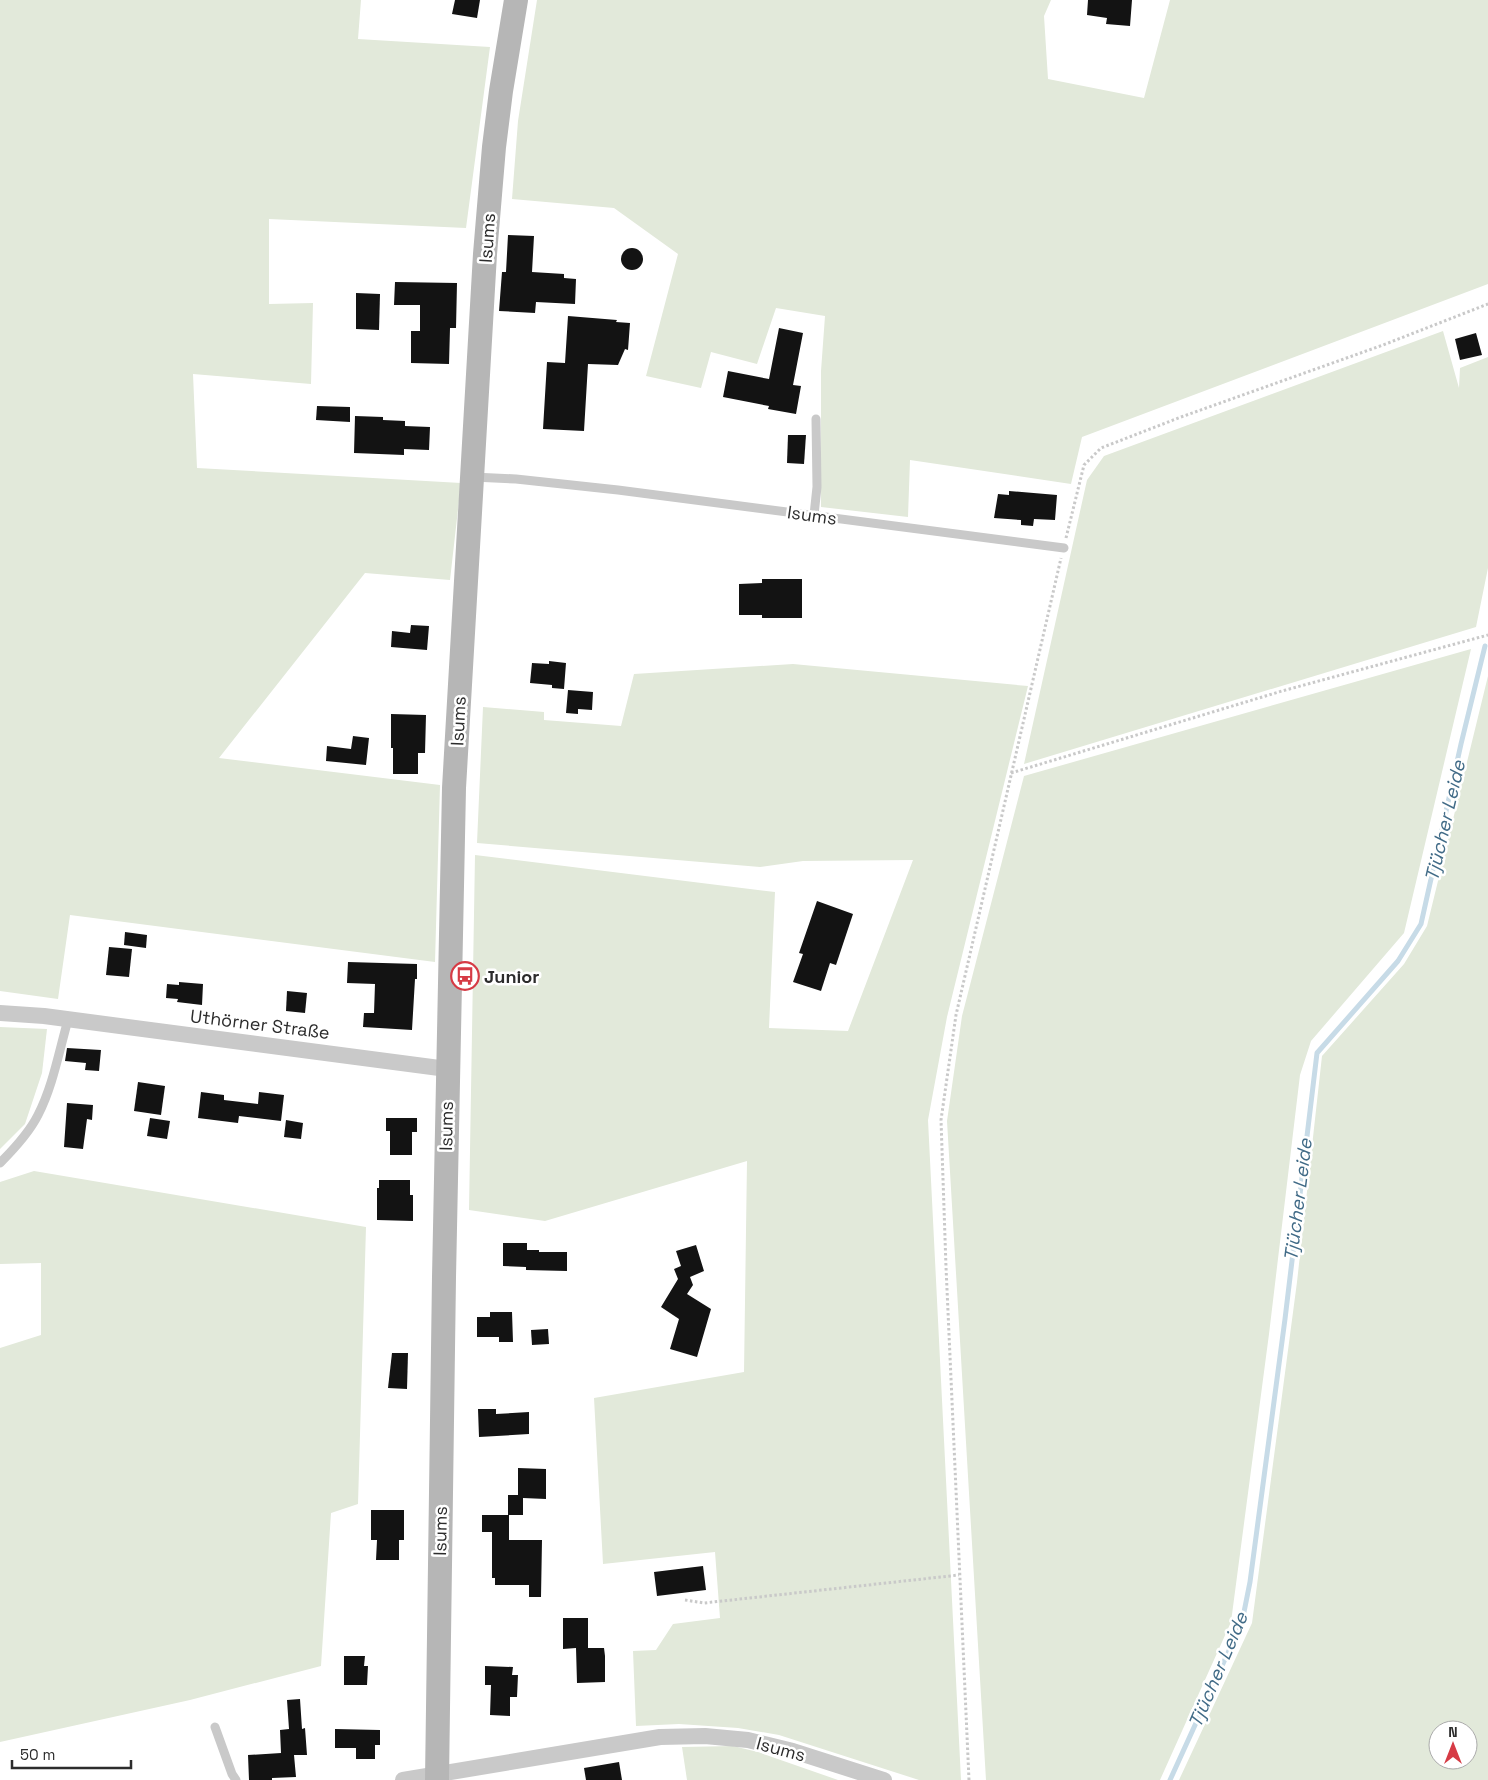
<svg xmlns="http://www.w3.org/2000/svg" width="1488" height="1780" viewBox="0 0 1488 1780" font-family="'Space Grotesk',sans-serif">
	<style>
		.green { fill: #e2e9da; fill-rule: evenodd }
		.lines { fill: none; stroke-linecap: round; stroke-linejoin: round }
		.stream { stroke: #c7dbe7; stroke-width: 5 }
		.building { fill: #131313 }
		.path { stroke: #c9c9c9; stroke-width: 3; stroke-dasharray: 2.5 2.5; stroke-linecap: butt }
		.service { stroke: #c9c9c9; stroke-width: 9 }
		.minor { stroke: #c9c9c9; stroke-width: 16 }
		.secondary { stroke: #b6b6b6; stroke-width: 24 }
		.labels { text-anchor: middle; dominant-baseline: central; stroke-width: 5; stroke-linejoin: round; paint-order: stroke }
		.street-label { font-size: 18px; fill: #2c2c2c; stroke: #fff }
		.poi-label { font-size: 18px; font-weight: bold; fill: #2c2c2c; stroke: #fff; text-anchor: start }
		.water-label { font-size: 19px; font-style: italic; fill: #416b87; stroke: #fff }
	</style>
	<rect width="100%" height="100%" fill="#fff"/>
	<!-- green -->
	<g class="green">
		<path d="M0 0H361L358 39 490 47 466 228 269 219V304L313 303 311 384 193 374 197 468 461 483 450 580 365 573 219 758 440 785 435 962 70 915 58 999 0 991Z"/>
		<path d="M537 0H1051L1044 16 1048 79 1144 98 1170 0H1488V284L1082 437 1071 484 910 460 908 517 821 507V371L825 316 776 308 757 364 711 352 701 388 646 376 678 254 614 208 512 199 518 121Z"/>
		<path d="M1443 331 1459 388 1460 368 1488 357V568L1476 627 1024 764 1087 480 1104 456Z"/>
		<path d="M1471 649 1404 933 1311 1041 1300 1075 1269 1334 1231 1622 1160 1780H986L947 1121 962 1016 1024 776Z"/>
		<path d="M793 664 1028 686 947 1017 928 1120 961 1780H919L779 1735 738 1728 679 1724 636 1726 633 1651 656 1650 673 1624 720 1618 715 1552 603 1564 594 1398 744 1372 747 1161 545 1221 469 1210 475 855 775 892 769 1028 848 1031 913 860 803 861 760 867 477 843 483 707 544 712V720L621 726 634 674Z"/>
		<path d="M1488 676V1780H1179L1252 1623 1297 1282 1322 1056 1404 964 1427 926ZM1438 1730H1468V1760H1438Z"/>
		<path d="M0 1027 47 1029 42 1073 25 1124 0 1149Z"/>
		<path d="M34 1171 366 1227 358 1504 331 1513 321 1666 190 1700 0 1742V1348L41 1335V1263L0 1264V1182Z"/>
		<path d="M733 1746 758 1752 838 1780H687L682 1747Z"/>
	</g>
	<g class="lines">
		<!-- stream -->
		<path class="stream" d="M1170 1780 1242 1622 1250 1582 1285 1319 1317 1053 1398 961 1421 924 1461 744 1485 646"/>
	</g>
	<!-- building -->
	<g class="building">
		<path d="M455 0H480L477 18 452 14Z"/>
		<path d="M1088 0H1132L1130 26 1106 24 1107 18 1087 15Z"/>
		<path d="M508 235 534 236 532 272 564 274V278L576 279 575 304 536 302 535 313 499 311 502 272H506Z"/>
		<circle cx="632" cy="259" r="11"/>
		<path d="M395 282 457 283 456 328H450L449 364 411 363V331H420V305H394Z"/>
		<path d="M356 293 380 294 379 330 356 329Z"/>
		<path d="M568 316 617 320 616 322 630 323 628 350 625 349 618 365 588 364 584 431 543 429 547 362 565 363Z"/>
		<path d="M779 328 803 333 793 385 801 386 796 414 768 409 769 406 723 397 728 371 769 379Z"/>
		<path d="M1476 333 1482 355 1460 360 1455 339Z"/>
		<path d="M317 406 350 407V422L316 420Z"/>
		<path d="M355 416 383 417V420L405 421V426L430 427 429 450 404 449V455L354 453Z"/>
		<path d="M788 435H806L804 464 787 463Z"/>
		<path d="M1009 491 1057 495 1055 520 1034 519 1033 526 1021 525V520L994 518 998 494 1009 495Z"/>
		<path d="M762 579H802V618H762V615H739V584L762 583Z"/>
		<path d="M411 625 429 626 427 650 391 647 392 631 410 633Z"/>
		<path d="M549 661 566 663 564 689 552 688V685L530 683 532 663 549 664Z"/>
		<path d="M568 690 593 692 592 710 578 709V714L566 713Z"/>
		<path d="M391 714 426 715 425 753H418V774H393V748H391Z"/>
		<path d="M353 736 369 738 366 765 326 761 327 746 351 749Z"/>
		<path d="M817 901 853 914 836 965 830 963 821 991 793 982 803 954 799 953Z"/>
		<path d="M125 932 147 935 146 948 124 945Z"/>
		<path d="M109 947 132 949 129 977 106 975Z"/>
		<path d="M348 962 417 964V979H415L412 1030 363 1027 364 1013H374L375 984 347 983Z"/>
		<path d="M179 982 203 984 202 1005 177 1002 178 999 166 998 167 984 179 985Z"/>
		<path d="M287 991 307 993 305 1013 286 1011Z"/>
		<path d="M67 1048 101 1050 99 1071 85 1070 86 1063 65 1061Z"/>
		<path d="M138 1082 165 1086 161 1115 134 1111Z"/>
		<path d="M201 1092 224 1095V1100L258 1104 259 1092 284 1095 281 1121 239 1116 238 1123 198 1118Z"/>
		<path d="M67 1103 93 1105 92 1120 87 1119 83 1149 64 1147Z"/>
		<path d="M150 1118 170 1121 167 1139 147 1136Z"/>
		<path d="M386 1118H417V1132H412V1155H390V1131H386Z"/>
		<path d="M286 1120 303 1123 301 1139 284 1137Z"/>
		<path d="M379 1180H410V1195H413V1221L377 1220V1188H379Z"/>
		<path d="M503 1243H527V1250H539V1252H567V1271L526 1270V1267L503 1266Z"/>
		<path d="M696 1245 704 1271 690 1277 693 1285 687 1294 711 1309 697 1357 670 1349 679 1319 661 1307 678 1279 674 1269 681 1266 676 1251Z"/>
		<path d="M490 1312H512L513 1342H499V1337H477V1317H490Z"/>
		<path d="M548 1329 549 1344 532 1345 531 1330Z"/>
		<path d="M392 1353H408L407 1389 388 1388Z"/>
		<path d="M478 1409H496V1414L529 1412V1434L479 1437Z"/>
		<path d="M518 1468 546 1469V1499L523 1498V1515H508V1495H518Z"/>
		<path d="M371 1510H404V1540H399V1560H376L377 1540H371Z"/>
		<path d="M482 1515H509V1540H542L541 1597H529V1585H495V1578H492V1532H482Z"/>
		<path d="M703 1566 706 1590 657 1596 654 1572Z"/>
		<path d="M563 1618H588V1648H604L605 1656V1682L577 1683 576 1648 563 1649Z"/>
		<path d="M344 1656H365L364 1666H368L367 1685H344Z"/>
		<path d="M485 1666 513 1667 512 1675H518L517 1697H510V1716L490 1715 491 1685H485Z"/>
		<path d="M300 1699 302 1729 305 1728 307 1755H294L296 1777 272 1778V1780H249L248 1755 281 1753 280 1730 289 1729 287 1700Z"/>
		<path d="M335 1729 380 1730V1745H375V1759H356V1748H335Z"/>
		<path d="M619 1762 622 1780H586L584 1768Z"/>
	</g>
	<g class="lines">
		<!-- path -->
		<g class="path">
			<path d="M1066 538 1084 465 1101 448 1181 417 1383 345 1488 304"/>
			<path d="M1011 773 1282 691 1488 635"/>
			<path d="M685 1600 704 1603 959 1575"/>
			<path d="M969 1780 946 1267 941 1120 956 1015 1061 558"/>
		</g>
		<!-- service -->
		<g class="service">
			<path d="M473 477 516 479 618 490 1064 548"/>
			<path d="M814 515 817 487 816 419"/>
			<path d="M0 1163C14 1149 29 1133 38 1115 53 1086 59 1051 68 1020"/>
			<path d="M215 1727 232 1774 236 1780"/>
		</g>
		<!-- minor -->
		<g class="minor">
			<path d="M0 1013 44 1016 447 1069"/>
			<path d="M403 1780 660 1737 705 1736 748 1740 793 1751 884 1780"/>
		</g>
		<!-- secondary -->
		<path class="secondary" d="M437 1780 444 1277 454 788 485 254 494 147 501 91 516 0"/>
	</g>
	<!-- icons -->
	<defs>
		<symbol id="bus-ring" viewBox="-11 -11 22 22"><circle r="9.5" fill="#fff" stroke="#d63b45" stroke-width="1.5"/><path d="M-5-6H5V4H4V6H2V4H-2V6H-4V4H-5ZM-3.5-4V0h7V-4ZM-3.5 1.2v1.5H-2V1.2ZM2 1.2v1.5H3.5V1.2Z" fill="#d63b45"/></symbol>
	</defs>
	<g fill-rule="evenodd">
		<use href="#bus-ring" x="449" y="960" width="32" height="32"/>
	</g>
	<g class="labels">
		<!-- street labels -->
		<g class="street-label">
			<text transform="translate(487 238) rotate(-86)">Isums</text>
			<text transform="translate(812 515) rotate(8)">Isums</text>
			<text transform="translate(458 721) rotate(-87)">Isums</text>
			<text transform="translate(260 1024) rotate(7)">Uthörner Straße</text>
			<text transform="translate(446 1126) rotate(-89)">Isums</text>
			<text transform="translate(440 1531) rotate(-89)">Isums</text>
			<text transform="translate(781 1749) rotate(15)">Isums</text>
		</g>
		<!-- poi labels -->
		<g class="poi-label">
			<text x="484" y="976">Junior</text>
		</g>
		<!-- water labels -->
		<g class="water-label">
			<text transform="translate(1445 821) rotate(-77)">Tjücher Leide</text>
			<text transform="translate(1298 1200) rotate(-83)">Tjücher Leide</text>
			<text transform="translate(1218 1670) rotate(-67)">Tjücher Leide</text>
		</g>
	</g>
	<!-- north arrow -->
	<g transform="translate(1453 1745)"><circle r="24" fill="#ffffff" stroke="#ababab"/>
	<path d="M0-4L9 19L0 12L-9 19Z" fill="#d63b45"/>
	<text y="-8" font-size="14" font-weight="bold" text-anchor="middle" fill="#2c2c2c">N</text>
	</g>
	<!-- scale -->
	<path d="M12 1760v8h119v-8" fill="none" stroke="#2c2c2c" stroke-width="2.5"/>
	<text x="20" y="1760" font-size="15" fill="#2c2c2c" stroke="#ffffff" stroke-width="4" paint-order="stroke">50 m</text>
</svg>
